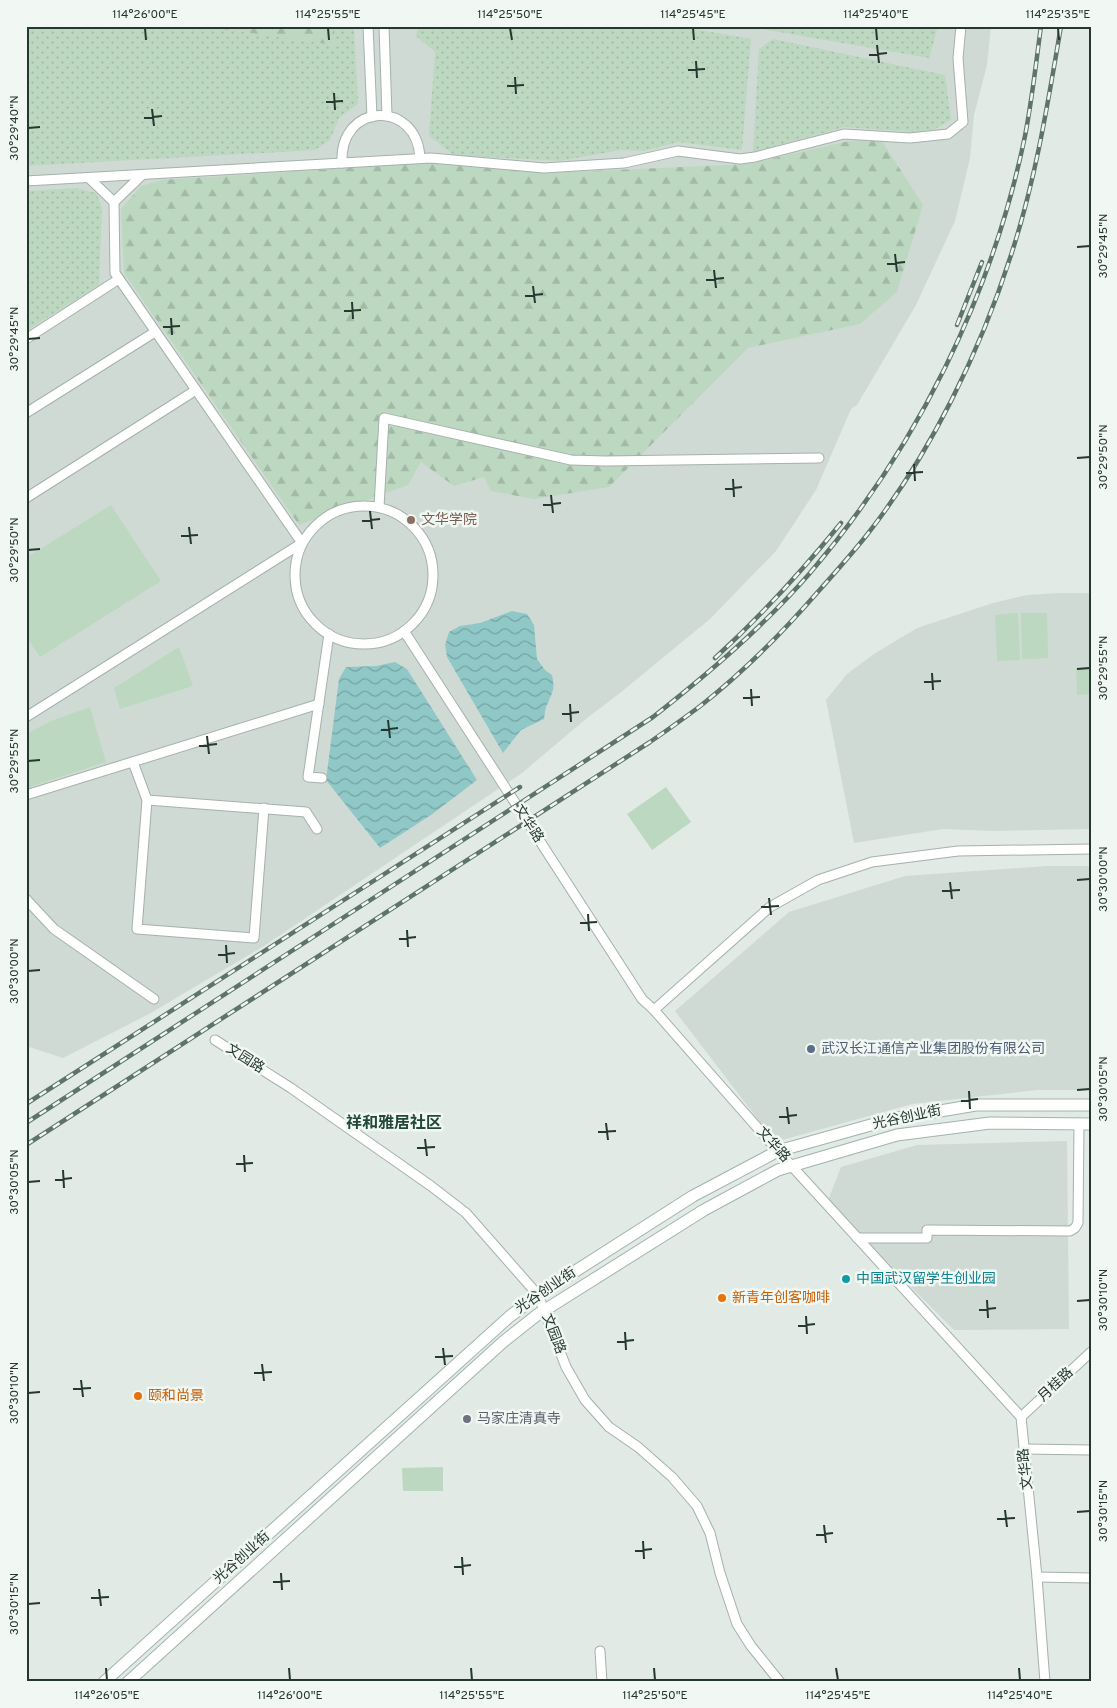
<svg xmlns="http://www.w3.org/2000/svg" width="1117" height="1708" viewBox="0 0 1117 1708" font-family="Overpass,'Noto Sans SC',sans-serif">
	<style>
		.built { fill: #d0dad4 }
		.grass { fill: url(#grass-dots) }
		.forest { fill: url(#forest-firs) }
		.garden { fill: #bdd8c0 }
		.water { fill: url(#water-waves) }
		.lines { fill: none; stroke-linecap: round; stroke-linejoin: round }
		.street-casing { stroke: #a5b1ab; stroke-width: 11 }
		.secondary-casing { stroke: #a2b4ab; stroke-width: 13 }
		.street { stroke: #fff; stroke-width: 9 }
		.secondary { stroke: #fff; stroke-width: 11 }
		.rail-casing { stroke: #5e746b; stroke-width: 4.5 }
		.rail { stroke: #f1f7f3; stroke-width: 2.5; stroke-dasharray: 8; stroke-linecap: butt }
		.ticks { fill: none; stroke: #243830; stroke-width: 2 }
		.education-dot { fill: #8d6e63; stroke: #f1f7f3; stroke-width: 2 }
		.service-dot { fill: #5c6f8a; stroke: #f1f7f3; stroke-width: 2 }
		.culture-dot { fill: #0f9aa8; stroke: #f1f7f3; stroke-width: 2 }
		.food-dot { fill: #e8710a; stroke: #f1f7f3; stroke-width: 2 }
		.worship-dot { fill: #6b7280; stroke: #f1f7f3; stroke-width: 2 }
		.labels { text-anchor: middle; dominant-baseline: central; stroke-width: 5; stroke-linejoin: round; paint-order: stroke }
		.education-label { font-size: 14px; fill: #785e54; stroke: #f1f7f3; text-anchor: start }
		.street-label { font-size: 14px; fill: #243830; stroke: #f1f7f3 }
		.service-label { font-size: 14px; fill: #4e5e75; stroke: #f1f7f3; text-anchor: start }
		.culture-label { font-size: 14px; fill: #0d838f; stroke: #f1f7f3; text-anchor: start }
		.food-label { font-size: 14px; fill: #c56008; stroke: #f1f7f3; text-anchor: start }
		.worship-label { font-size: 14px; fill: #5b616d; stroke: #f1f7f3; text-anchor: start }
		.quarter-label { font-size: 16px; font-weight: bold; fill: #224839; stroke: #f1f7f3 }
		.neatline { fill: none; stroke: #243830; stroke-width: 2 }
		.ticks-label { font-size: 12px; text-anchor: middle; fill: #243830 }
	</style>
	<defs>
		<pattern id="grass-dots" width="8" height="8" patternUnits="userSpaceOnUse" patternTransform="scale(1.25)"><rect width="8" height="8" fill="#bdd8c0"/><path d="M2 2h.1M6 6h.1" fill="none" stroke="#a2baa5" stroke-width="1.8" stroke-linecap="round"/></pattern>
		<pattern id="forest-firs" width="22" height="20" patternUnits="userSpaceOnUse" patternTransform="scale(1.25)"><rect width="22" height="20" fill="#bdd8c0"/><path d="M5 1l3.5 6h-7zM16 11l3.5 6h-7z" fill="#a2baa5"/></pattern>
		<pattern id="water-waves" width="16" height="10" patternUnits="userSpaceOnUse" patternTransform="scale(1.25)"><rect width="16" height="10" fill="#90c8c8"/><path d="M0 5q4-4 8 0t8 0" fill="none" stroke="#75a3a3"/></pattern>
	</defs>
	<rect width="100%" height="100%" fill="#e1eae5"/>
	<!-- built -->
	<g class="built">
		<path d="M26 26H991L987 65 974 115 970 158 955 221 916 305 857 405 851 409 816 490 776 551 710 619 620 693 587 718 522 773 264 946 149 1014 63 1058 26 1046Z"/>
		<path d="M1058 593H1091V829L993 831 943 829 854 843 826 700 847 674 874 654 917 628 993 603 1027 595Z"/>
		<path d="M1047 866H1091V1090H1037L912 1104 775 1142 675 1011 789 912 905 876Z"/>
		<path d="M1067 1141 1069 1329 954 1330 827 1203 841 1167 917 1145Z"/>
	</g>
	<!-- grass -->
	<g class="grass">
		<path d="M26 26H201L335 45 334 26H354L358 104 339 118 330 140 315 150 26 166Z"/>
		<path d="M418 26H677L751 39 742 150 678 142 644 151 620 150 560 161 454 155 429 136 435 52 416 36Z"/>
		<path d="M745 26H938L929 58Z"/>
		<path d="M773 39 945 75 951 120 933 130 913 132 845 127 753 152 759 49Z"/>
		<path d="M76 188 96 193 102 207 99 285 26 331V191Z"/>
	</g>
	<!-- forest -->
	<g class="forest">
		<path d="M201 26H334L335 45Z"/>
		<path d="M849 141H882L923 205 897 292 860 324 748 348 609 487 534 499 491 491 484 477 454 486 421 462 408 485 299 525 124 273 121 209 141 186 161 180 427 163 547 173 748 164Z"/>
	</g>
	<!-- garden -->
	<g class="garden">
		<path d="M111 505 161 581 40 657 26 636V558Z"/>
		<path d="M1018 613 1020 660 997 661 995 615Z"/>
		<path d="M1021 613H1047L1048 658 1022 659Z"/>
		<path d="M179 647 193 686 120 709 114 688Z"/>
		<path d="M1091 667V694L1077 695 1076 668Z"/>
		<path d="M90 707 106 762 26 788V734L51 721Z"/>
		<path d="M666 787 691 822 652 850 627 814Z"/>
		<path d="M443 1467V1491H403L402 1468Z"/>
	</g>
	<!-- water -->
	<g class="water">
		<path d="M512 611 527 614 534 625 537 659 545 670 552 675C555 689 553 690 548 703 545 707 545 714 544 719L521 730 503 753 447 657 445 645 449 632 460 626 480 623Z"/>
		<path d="M395 662 407 669 477 780 431 815 380 848 326 780 339 679 346 667 376 666Z"/>
	</g>
	<g class="lines">
		<defs>
			<g id="street">
				<path d="M368 26 372 117"/>
				<path d="M384 26 387 116"/>
				<path d="M342 163C339 102 417 99 420 158"/>
				<path d="M26 181 431 158 544 168 624 163 678 151 740 159 755 157 844 134 910 138 948 134 963 122 958 58 961 26"/>
				<path d="M114 202 142 175"/>
				<path d="M26 339 119 279"/>
				<path d="M26 413 155 332"/>
				<path d="M26 498 196 390"/>
				<circle cx="364" cy="575" r="69"/>
				<path d="M379 507 384 418 571 460 605 461 819 458"/>
				<path d="M404 631 642 999 654 1010 778 1151 1021 1417 1037 1577 1045 1682"/>
				<path d="M26 717 302 543 115 273 114 202 89 178"/>
				<path d="M133 762 147 800 306 812 317 829"/>
				<path d="M322 778 308 777 329 634"/>
				<path d="M26 795 319 704"/>
				<path d="M147 800 137 929 254 938 264 808"/>
				<path d="M26 899 54 929 154 999"/>
				<path d="M654 1010 770 907 818 880 872 862 958 851 1091 849"/>
				<path d="M215 1040 291 1088 431 1186 466 1213 538 1295 566 1367 585 1400 609 1427 638 1447 672 1477 697 1506 710 1533 720 1573 737 1624 751 1646 780 1682"/>
				<path d="M857 1238H927V1230L1070 1231 1075 1228 1078 1223 1079 1123"/>
				<path d="M1021 1417 1091 1352"/>
				<path d="M1024 1449 1091 1450"/>
				<path d="M1037 1577 1091 1578"/>
				<path d="M600 1651 602 1682"/>
			</g>
			<g id="secondary">
				<path d="M104 1682 509 1317 538 1295 693 1196 778 1151 892 1119 976 1105H1091"/>
				<path d="M128 1682 503 1342 537 1315 704 1210 778 1170 897 1135 990 1123 1091 1124"/>
			</g>
		</defs>
		<!-- street casing -->
		<use href="#street" class="street-casing"/>
		<!-- secondary casing -->
		<use href="#secondary" class="secondary-casing"/>
		<!-- street -->
		<use href="#street" class="street"/>
		<!-- secondary -->
		<use href="#secondary" class="secondary"/>
		<defs>
			<g id="rail">
				<path d="M957 325 982 262"/>
				<path d="M715 658C761 616 802 571 841 523"/>
				<path d="M26 1104 520 787"/>
				<path d="M26 1123 653 717C709 673 763 627 810 573 916 449 992 296 1025 136 1032 100 1036 63 1041 26"/>
				<path d="M26 1145 650 742C666 731 683 719 699 707 740 675 782 633 816 594 833 575 850 556 866 536 930 455 981 350 1012 252 1036 178 1048 102 1061 26"/>
			</g>
		</defs>
		<!-- rail casing -->
		<use href="#rail" class="rail-casing"/>
		<!-- rail -->
		<use href="#rail" class="rail"/>
	</g>
	<!-- ticks -->
	<path class="ticks" d="M145 28 146 40M328 28 329 40M510 28 512 40M693 28 694 40M876 28 877 40M1058 28 1059 40M877 45 879 63M869 55 887 53M696 61 697 78M688 70 705 69M515 77 516 94M507 86 524 85M334 93 335 110M326 102 343 101M152 109 154 126M144 118 162 116M28 128 40 127M1077 247 1090 246M895 254 897 272M887 264 905 262M714 270 716 288M706 280 724 278M533 286 535 303M525 296 543 294M352 302 353 319M344 311 361 310M171 318 172 335M163 327 180 326M28 339 40 338M1077 458 1090 457M914 464 915 481M906 473 923 472M733 479 734 497M725 489 742 487M551 495 553 513M543 505 561 503M370 511 372 529M362 521 380 519M189 527 191 544M181 536 198 535M28 550 40 549M1077 669 1090 668M932 673 933 690M924 682 941 681M751 689 752 706M743 698 760 697M570 704 571 722M562 714 579 712M388 720 390 738M381 730 398 728M207 736 209 754M199 746 217 744M28 761 40 760M1077 880 1090 879M950 882 952 899M942 891 960 890M769 898 771 915M761 907 779 906M588 914 589 931M580 923 597 922M407 930 408 947M399 939 416 937M226 945 227 963M218 955 235 953M28 971 40 970M1077 1090 1090 1089M969 1091 970 1109M961 1101 978 1099M787 1107 789 1124M779 1117 797 1115M606 1123 608 1140M598 1132 616 1131M425 1139 427 1156M417 1148 435 1147M244 1155 245 1172M236 1164 253 1163M63 1170 64 1188M55 1180 72 1178M28 1182 40 1181M987 1300 988 1318M1077 1301 1090 1300M979 1310 996 1308M806 1316 807 1334M798 1326 815 1324M625 1332 626 1350M617 1342 634 1340M443 1348 445 1365M435 1357 453 1356M262 1364 264 1381M254 1373 272 1372M81 1380 83 1397M73 1389 91 1388M28 1393 40 1392M1005 1510 1007 1527M1077 1512 1090 1511M997 1519 1015 1518M824 1525 826 1543M816 1535 833 1533M643 1541 644 1559M635 1551 652 1549M462 1557 463 1575M454 1567 471 1565M281 1573 282 1590M273 1582 290 1581M99 1589 101 1606M91 1598 109 1597M28 1604 40 1603M106 1668 107 1680M289 1668 290 1680M471 1668 472 1680M654 1668 655 1680M836 1668 838 1680M1019 1668 1020 1680"/>
	<!-- markers -->
	<circle class="education-dot" cx="411" cy="520" r="5"/>
	<circle class="service-dot" cx="811" cy="1049" r="5"/>
	<circle class="culture-dot" cx="846" cy="1279" r="5"/>
	<g class="food-dot">
		<circle cx="722" cy="1298" r="5"/>
		<circle cx="138" cy="1396" r="5"/>
	</g>
	<circle class="worship-dot" cx="467" cy="1419" r="5"/>
	<g class="labels">
		<!-- education labels -->
		<g class="education-label">
			<text x="421" y="520">文华学院</text>
		</g>
		<!-- street labels -->
		<g class="street-label">
			<text transform="translate(528 824) rotate(57)">文华路</text>
			<text transform="translate(245 1059) rotate(32)">文园路</text>
			<text transform="translate(907 1118) rotate(-12)">光谷创业街</text>
			<text transform="translate(773 1145) rotate(48)">文华路</text>
			<text transform="translate(546 1291) rotate(-34)">光谷创业街</text>
			<text transform="translate(553 1334) rotate(69)">文园路</text>
			<text transform="translate(1056 1385) rotate(-43)">月桂路</text>
			<text transform="translate(1026 1469) rotate(-96)">文华路</text>
			<text transform="translate(242 1558) rotate(-42)">光谷创业街</text>
		</g>
		<!-- service labels -->
		<g class="service-label">
			<text x="821" y="1049">武汉长江通信产业集团股份有限公司</text>
		</g>
		<!-- culture labels -->
		<g class="culture-label">
			<text x="856" y="1279">中国武汉留学生创业园</text>
		</g>
		<!-- food labels -->
		<g class="food-label">
			<text x="732" y="1298">新青年创客咖啡</text>
			<text x="148" y="1396">颐和尚景</text>
		</g>
		<!-- worship labels -->
		<g class="worship-label">
			<text x="477" y="1419">马家庄清真寺</text>
		</g>
		<!-- quarter labels -->
		<g class="quarter-label">
			<text x="394" y="1124">祥和雅居社区</text>
		</g>
	</g>
	<!-- border -->
	<rect width="1117" height="1708" fill="none" stroke="#f1f7f3" stroke-width="55"/>
	<rect x="28" y="28" width="1062" height="1652" class="neatline"/>
	<g class="ticks-label">
		<text x="145" y="18">114°26'00"E</text>
		<text x="328" y="18">114°25'55"E</text>
		<text x="510" y="18">114°25'50"E</text>
		<text x="693" y="18">114°25'45"E</text>
		<text x="876" y="18">114°25'40"E</text>
		<text x="1058" y="18">114°25'35"E</text>
		<text transform="translate(14 128) rotate(-90)" y="4">30°29'40"N</text>
		<text transform="translate(1103 246) rotate(-90)" y="4">30°29'45"N</text>
		<text transform="translate(14 339) rotate(-90)" y="4">30°29'45"N</text>
		<text transform="translate(1103 457) rotate(-90)" y="4">30°29'50"N</text>
		<text transform="translate(14 550) rotate(-90)" y="4">30°29'50"N</text>
		<text transform="translate(1103 668) rotate(-90)" y="4">30°29'55"N</text>
		<text transform="translate(14 761) rotate(-90)" y="4">30°29'55"N</text>
		<text transform="translate(1103 879) rotate(-90)" y="4">30°30'00"N</text>
		<text transform="translate(14 971) rotate(-90)" y="4">30°30'00"N</text>
		<text transform="translate(1103 1089) rotate(-90)" y="4">30°30'05"N</text>
		<text transform="translate(14 1182) rotate(-90)" y="4">30°30'05"N</text>
		<text transform="translate(1103 1300) rotate(-90)" y="4">30°30'10"N</text>
		<text transform="translate(14 1393) rotate(-90)" y="4">30°30'10"N</text>
		<text transform="translate(1103 1511) rotate(-90)" y="4">30°30'15"N</text>
		<text transform="translate(14 1604) rotate(-90)" y="4">30°30'15"N</text>
		<text x="107" y="1699">114°26'05"E</text>
		<text x="290" y="1699">114°26'00"E</text>
		<text x="472" y="1699">114°25'55"E</text>
		<text x="655" y="1699">114°25'50"E</text>
		<text x="838" y="1699">114°25'45"E</text>
		<text x="1020" y="1699">114°25'40"E</text>
	</g>
</svg>
